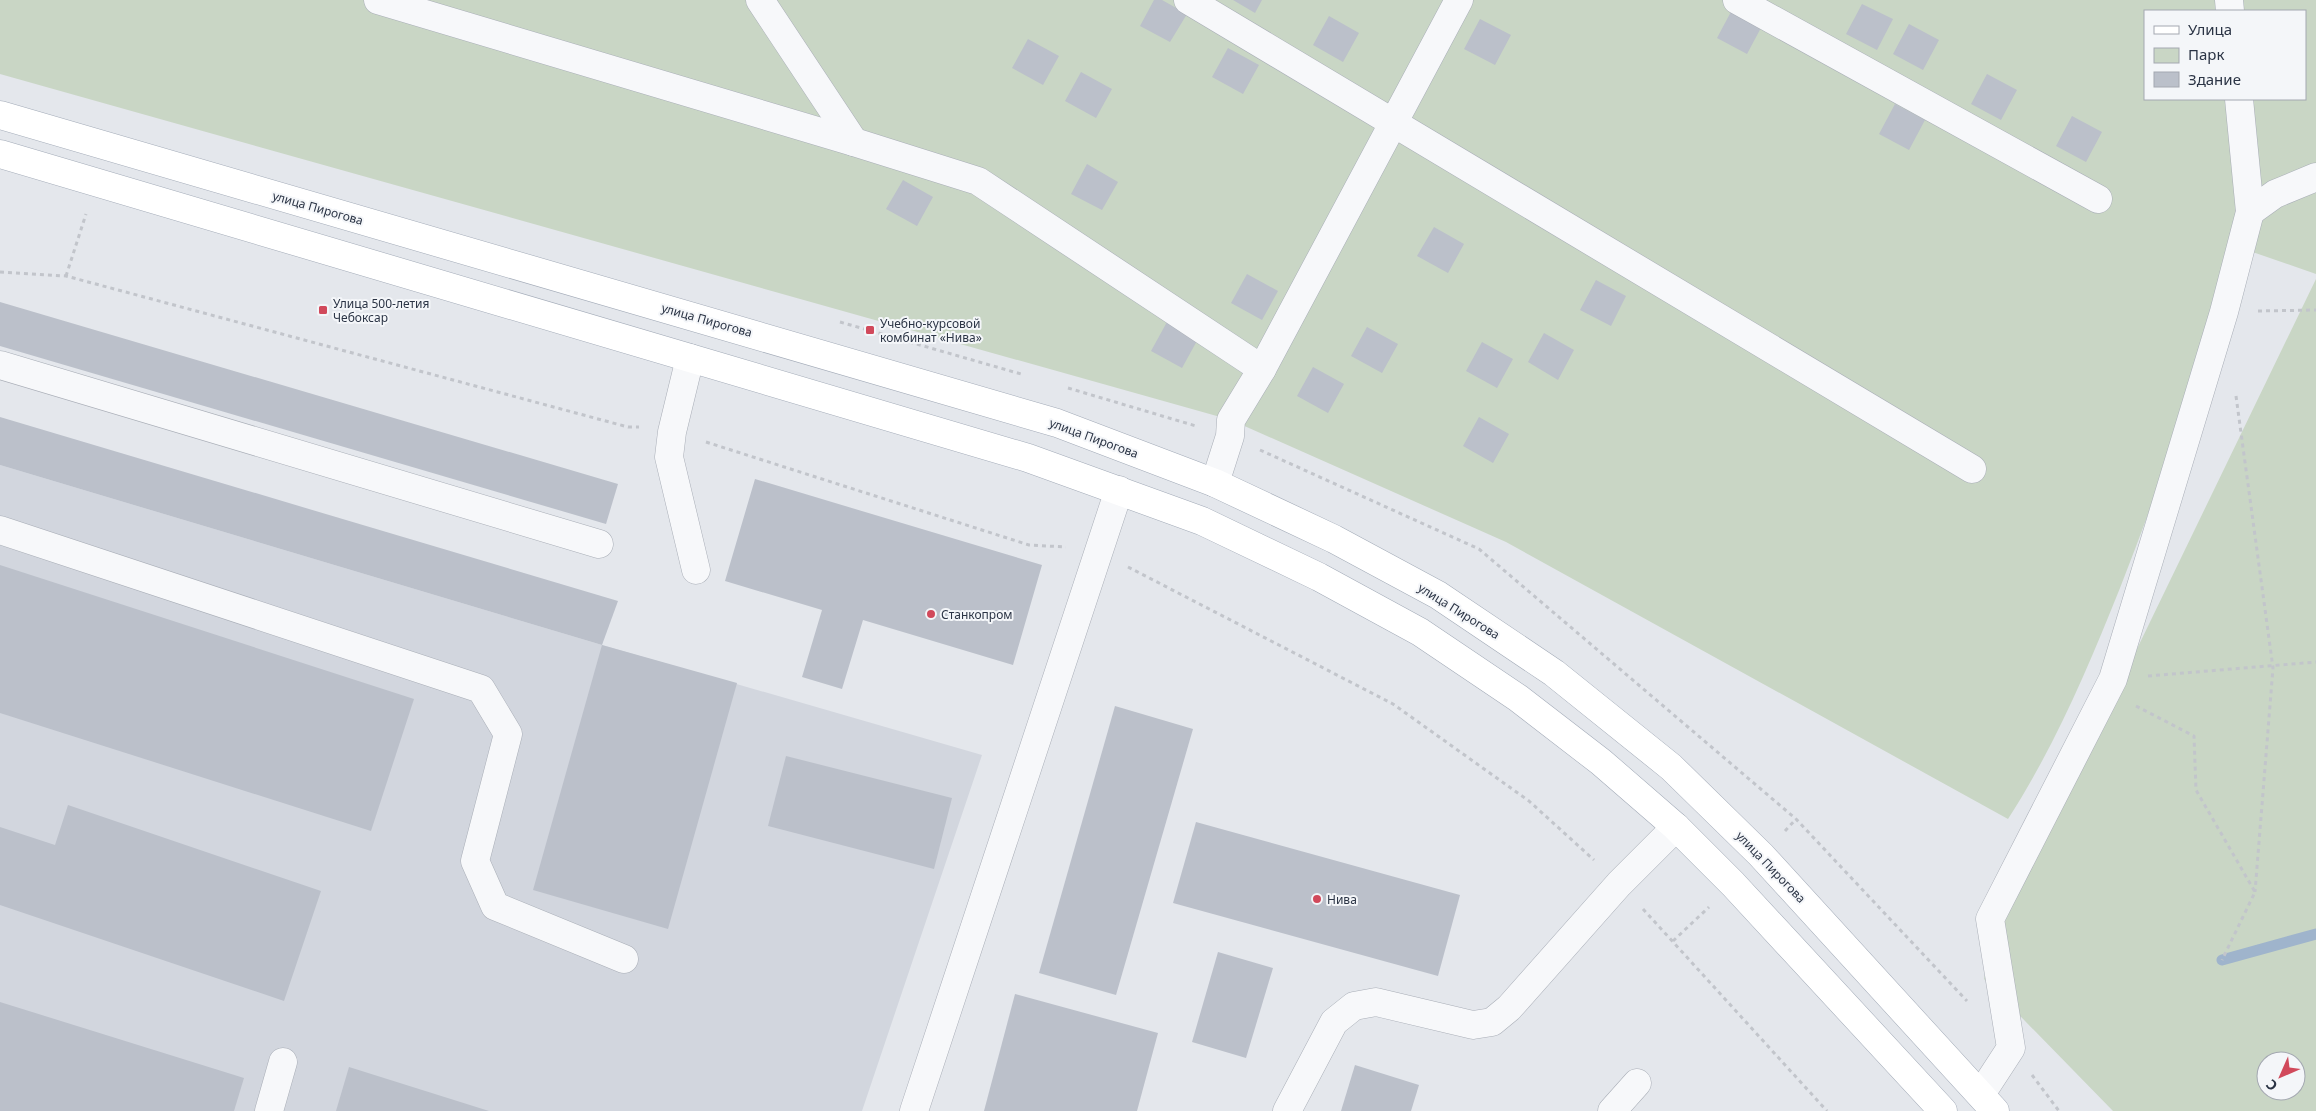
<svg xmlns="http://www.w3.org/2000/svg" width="2316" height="1111" viewBox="0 0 2316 1111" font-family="'Noto Sans',sans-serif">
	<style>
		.built { fill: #d2d6de }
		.green { fill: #c9d6c5; fill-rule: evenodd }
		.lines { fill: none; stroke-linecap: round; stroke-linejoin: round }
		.stream { stroke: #9fb4cc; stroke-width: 11 }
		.building { fill: #bbc0ca }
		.minor-casing { stroke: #a9aeb7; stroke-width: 29 }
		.major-casing { stroke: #a3abb8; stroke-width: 29 }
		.path { stroke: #c2c5cb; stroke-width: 3; stroke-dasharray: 4 4; stroke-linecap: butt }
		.minor { stroke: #f7f8fa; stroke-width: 28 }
		.major { stroke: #fff; stroke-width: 28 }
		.poi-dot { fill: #d1495b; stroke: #f4f6f9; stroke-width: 2 }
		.labels { text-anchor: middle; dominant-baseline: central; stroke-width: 4; stroke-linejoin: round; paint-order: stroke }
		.street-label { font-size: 12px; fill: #2b3445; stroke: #f4f6f9 }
		.poi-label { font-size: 12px; fill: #2b3445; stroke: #f4f6f9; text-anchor: start }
	</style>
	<rect width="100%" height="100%" fill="#e4e7ec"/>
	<!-- built -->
	<path class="built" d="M0 465 602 645 982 755 862 1111H0Z"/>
	<!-- green -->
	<g class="green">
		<path d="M0 0H2316V274L2241 248C2202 362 2164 476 2120 588 2087 670 2056 744 2008 819L1506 542 1231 420 0 74ZM2145 11H2305V99H2145Z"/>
		<path d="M2316 279V1111H2113L1984 979 2004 892 2044 841ZM2266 1061H2296V1091H2266Z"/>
	</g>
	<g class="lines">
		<!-- stream -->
		<path class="stream" d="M2222 960 2316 934"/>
	</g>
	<!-- building -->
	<g class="building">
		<path d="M1154 0H1162L1187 14 1170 42 1140 26Z"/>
		<path d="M1233 0H1262L1255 13Z"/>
		<path d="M1862 4 1893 19 1877 50 1846 34Z"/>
		<path d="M1733 8 1763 24 1747 54 1717 38Z"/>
		<path d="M1329 16 1359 33 1343 62 1313 45Z"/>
		<path d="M1480 19 1511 35 1495 65 1464 49Z"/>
		<path d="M1909 24 1939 40 1923 70 1893 54Z"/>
		<path d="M1028 39 1059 56 1043 85 1012 68Z"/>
		<path d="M1228 48 1259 65 1243 94 1212 77Z"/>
		<path d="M1081 72 1112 89 1096 118 1065 101Z"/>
		<path d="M1987 74 2017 90 2001 120 1971 104Z"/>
		<path d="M1895 104 1925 120 1909 150 1879 134Z"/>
		<path d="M2072 116 2102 132 2086 162 2056 146Z"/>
		<path d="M1087 164 1118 182 1102 210 1071 194Z"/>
		<path d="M903 180 933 197 917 226 886 209Z"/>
		<path d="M1434 227 1464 244 1448 273 1417 256Z"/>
		<path d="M1247 274 1278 291 1262 320 1231 303Z"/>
		<path d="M1596 280 1626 296 1611 326 1580 310Z"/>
		<path d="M0 302 618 484 606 524 0 346Z"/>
		<path d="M1167 322 1198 339 1182 368 1151 351Z"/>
		<path d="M1367 327 1398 344 1382 373 1351 356Z"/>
		<path d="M1544 333 1574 350 1558 380 1528 362Z"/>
		<path d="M1482 342 1513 359 1497 388 1466 371Z"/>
		<path d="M1313 367 1344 384 1328 413 1297 396Z"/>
		<path d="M0 417 618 601 602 645 0 465Z"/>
		<path d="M1479 417 1509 434 1493 463 1463 446Z"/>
		<path d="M755 479 1042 565 1013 665 863 620 842 689 802 677 822 610 725 581Z"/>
		<path d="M0 565 414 699 371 831 0 713Z"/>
		<path d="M602 645 737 683 668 929 533 890Z"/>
		<path d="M1115 706 1193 729 1116 995 1039 973Z"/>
		<path d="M786 756 952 798 934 869 768 826Z"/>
		<path d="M68 805 321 891 284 1001 0 905V827L55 845Z"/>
		<path d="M1196 822 1460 895 1438 976 1173 903Z"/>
		<path d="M1218 952 1273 968 1246 1058 1192 1042Z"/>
		<path d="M1015 994 1158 1033 1137 1111H984Z"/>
		<path d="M0 1002 244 1078 234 1111H0Z"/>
		<path d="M1355 1065 1419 1085 1411 1111H1341Z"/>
		<path d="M349 1067 489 1111H336Z"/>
	</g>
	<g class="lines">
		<defs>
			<g id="minor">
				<path d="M378 0 854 142 978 181 1262 369"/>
				<path d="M760 0 854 142"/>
				<path d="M1188 0 1972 469"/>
				<path d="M1737 0 2098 199"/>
				<path d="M2229 0 2230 11"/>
				<path d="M2250 212 2275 194 2316 177"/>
				<path d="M690 358 672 432 669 457 696 570"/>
				<path d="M0 365 599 544"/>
				<path d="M1215 483 1230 436 1231 420 1262 369 1459 0"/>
				<path d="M0 530 481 689 508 734 475 861 495 906 624 959"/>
				<path d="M1981 1094 2011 1048 1990 919 2113 679 2224 312 2250 212 2239 99"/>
				<path d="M269 1111 283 1062"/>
				<path d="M914 1111 1119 490"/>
				<path d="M1287 1111 1334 1022 1354 1006 1376 1002 1473 1025 1492 1022 1509 1008 1619 884 1676 827"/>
				<path d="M1612 1111 1637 1083"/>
			</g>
			<g id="major">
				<path d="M0 115 1057 423 1215 483 1334 539 1438 595 1554 673 1671 767 1761 855 1995 1111"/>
				<path d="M0 154 1028 458 1202 521 1319 577 1420 632 1518 698 1601 762 1676 827 1733 884 1943 1111"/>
			</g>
		</defs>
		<!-- minor casing -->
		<use href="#minor" class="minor-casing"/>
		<!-- major casing -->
		<use href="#major" class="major-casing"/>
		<!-- path -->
		<g class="path">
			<path d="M0 272 66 276 628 427H639"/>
			<path d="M66 276 86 214"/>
			<path d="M2258 311 2316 310"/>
			<path d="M840 322 1021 374"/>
			<path d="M1068 388 1196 426"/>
			<path d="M2236 396 2273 668 2255 892"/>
			<path d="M706 442 1029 545 1066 547"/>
			<path d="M1260 450 1479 549 1796 819 1967 1001"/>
			<path d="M1128 567 1393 704 1529 801 1594 860"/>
			<path d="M2148 676 2316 662"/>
			<path d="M2136 706 2194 736 2196 790 2255 892 2222 960"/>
			<path d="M1785 831 1796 819"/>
			<path d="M1643 909 1827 1111"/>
			<path d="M1673 941 1709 907"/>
			<path d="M2032 1075 2059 1111"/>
		</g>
		<!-- minor -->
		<use href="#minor" class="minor"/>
		<!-- major -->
		<use href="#major" class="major"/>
	</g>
	<!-- markers -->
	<g class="poi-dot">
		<rect x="318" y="305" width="10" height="10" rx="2.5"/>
		<rect x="865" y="325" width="10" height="10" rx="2.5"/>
		<circle cx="931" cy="614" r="5"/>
		<circle cx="1317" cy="899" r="5"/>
	</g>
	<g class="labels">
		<!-- street labels -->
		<g class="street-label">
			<text transform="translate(318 208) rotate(16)">улица Пирогова</text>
			<text transform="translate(707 320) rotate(16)">улица Пирогова</text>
			<text transform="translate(1094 438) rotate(20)">улица Пирогова</text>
			<text transform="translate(1459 611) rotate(32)">улица Пирогова</text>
			<text transform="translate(1771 867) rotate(46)">улица Пирогова</text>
		</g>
		<!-- poi labels -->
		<g class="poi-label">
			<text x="333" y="303">Улица 500-летия<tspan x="333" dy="14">Чебоксар</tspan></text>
			<text x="880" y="323">Учебно-курсовой<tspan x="880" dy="14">комбинат «Нива»</tspan></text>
			<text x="941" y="614">Станкопром</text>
			<text x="1327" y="899">Нива</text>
		</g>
	</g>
	<!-- legend -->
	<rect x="2144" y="10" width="162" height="90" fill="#f4f6f9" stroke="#a4a8b1"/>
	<rect x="2154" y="26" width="25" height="8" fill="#ffffff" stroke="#a4a8b1"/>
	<text x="2188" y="35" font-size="15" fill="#2b3445">Улица</text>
	<rect x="2154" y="48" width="25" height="15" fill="#c9d6c5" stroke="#a4a8b1"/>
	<text x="2188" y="60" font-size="15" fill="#2b3445">Парк</text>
	<rect x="2154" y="72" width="25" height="15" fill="#bbc0ca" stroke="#a4a8b1"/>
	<text x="2188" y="85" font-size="15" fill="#2b3445">Здание</text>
	<!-- north arrow -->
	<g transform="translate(2281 1076) rotate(225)"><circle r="24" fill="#f4f6f9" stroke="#a4a8b1"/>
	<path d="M0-4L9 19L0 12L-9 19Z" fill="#d1495b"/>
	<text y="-8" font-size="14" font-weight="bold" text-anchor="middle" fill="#2b3445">С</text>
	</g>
</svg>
